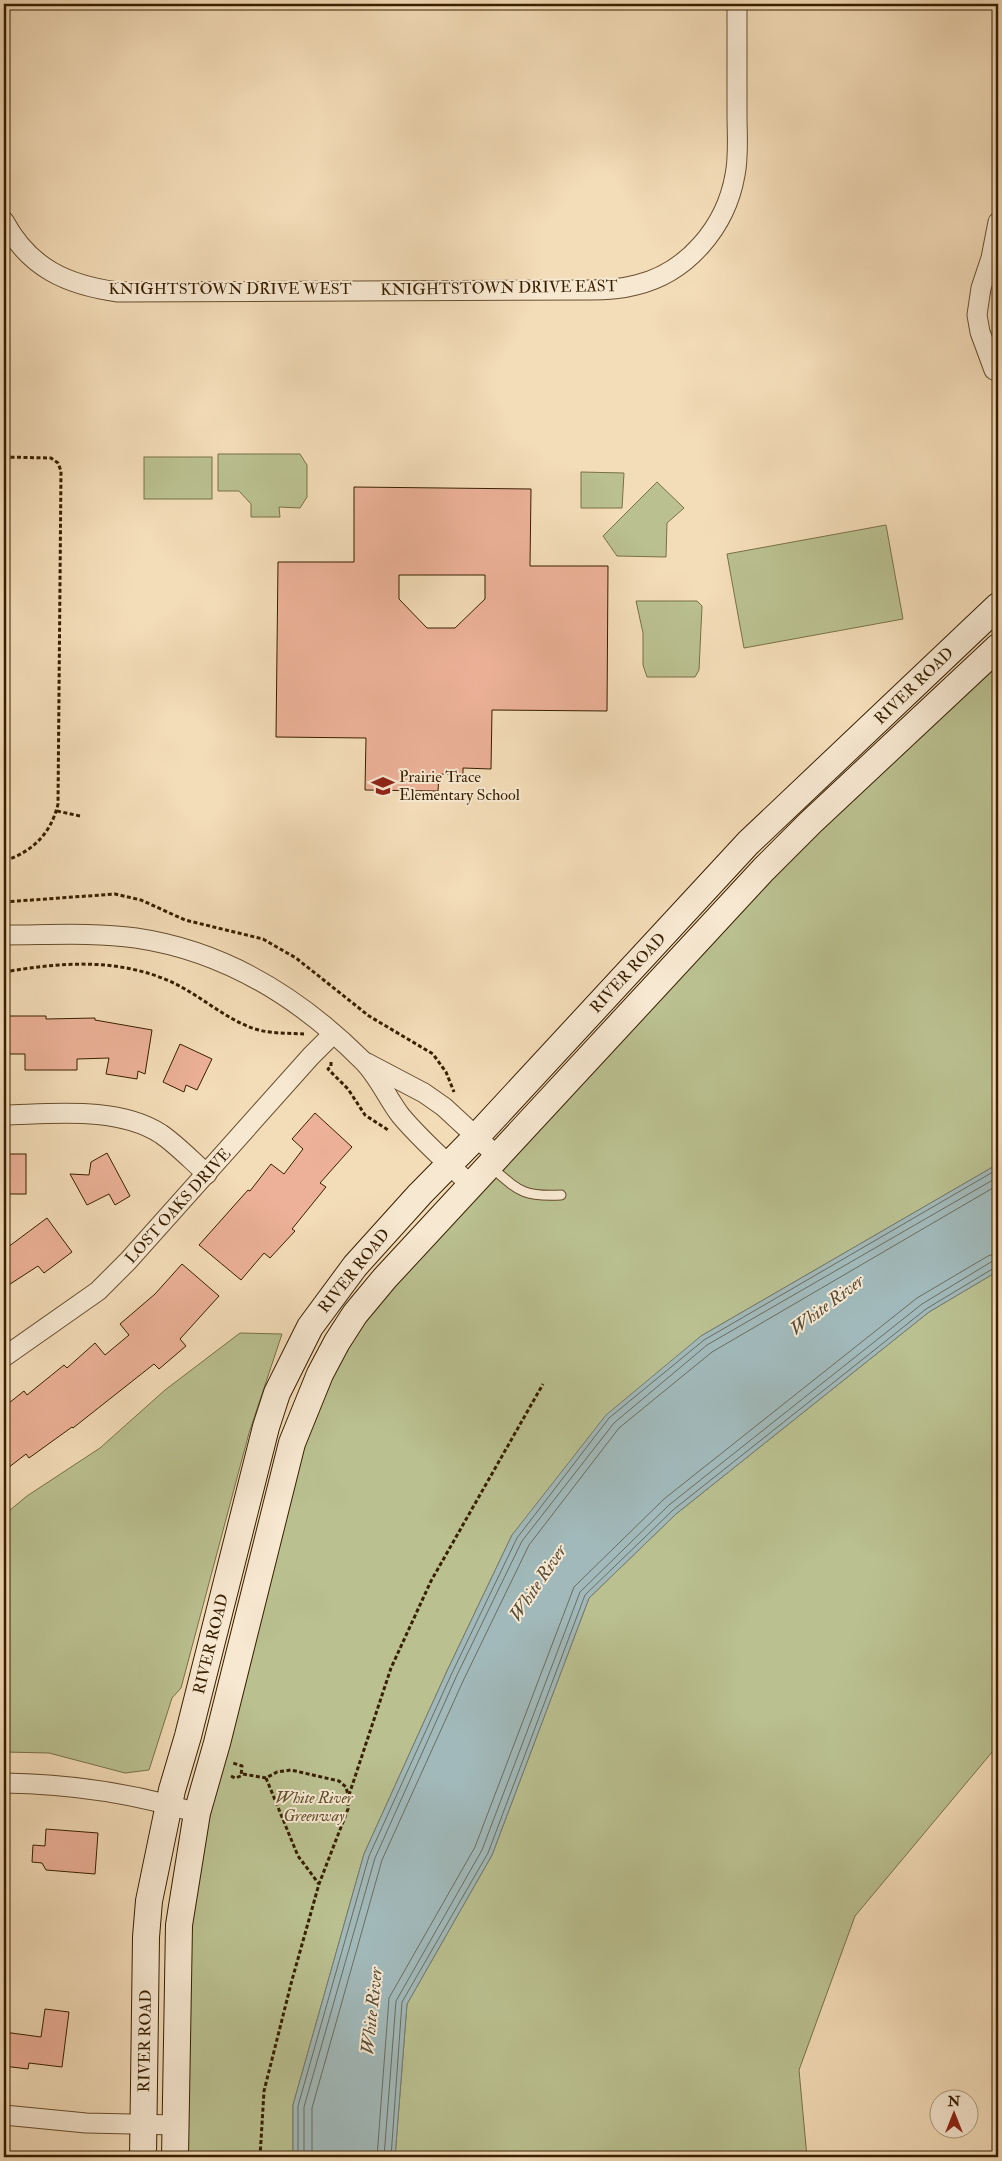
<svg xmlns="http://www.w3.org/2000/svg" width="1002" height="2161" viewBox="0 0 1002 2161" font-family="'IM FELL Double Pica',serif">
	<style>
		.green { fill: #bac090; stroke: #797048 }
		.water { fill: #a1b9ba; stroke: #777b70 }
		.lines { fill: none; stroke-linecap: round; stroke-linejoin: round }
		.shore { stroke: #6c6c5d; stroke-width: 1 }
		.building { fill: #ecb198; stroke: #381f00; fill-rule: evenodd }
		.service-casing { stroke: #674e2e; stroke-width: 11 }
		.minor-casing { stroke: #674e2e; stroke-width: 21 }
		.secondary-casing { stroke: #381f00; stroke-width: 28 }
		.path { stroke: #381f00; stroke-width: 3; stroke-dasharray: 4 2.5; stroke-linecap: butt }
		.service { stroke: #f7e8d1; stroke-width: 9 }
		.minor { stroke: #f7e8d1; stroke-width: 19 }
		.secondary { stroke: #f7e8d1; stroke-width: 26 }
		.labels { text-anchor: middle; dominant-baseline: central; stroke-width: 4; stroke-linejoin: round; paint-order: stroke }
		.street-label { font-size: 16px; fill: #381f00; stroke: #f7e8d1 }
		.poi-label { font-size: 16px; fill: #381f00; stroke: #f7e8d1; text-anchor: start }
		.park-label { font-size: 16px; font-style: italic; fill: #5f4f2b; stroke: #f7e8d1 }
		.water-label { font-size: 18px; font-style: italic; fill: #584d38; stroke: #f7e8d1 }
	</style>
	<rect width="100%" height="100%" fill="#f3dcb8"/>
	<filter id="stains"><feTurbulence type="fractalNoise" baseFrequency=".004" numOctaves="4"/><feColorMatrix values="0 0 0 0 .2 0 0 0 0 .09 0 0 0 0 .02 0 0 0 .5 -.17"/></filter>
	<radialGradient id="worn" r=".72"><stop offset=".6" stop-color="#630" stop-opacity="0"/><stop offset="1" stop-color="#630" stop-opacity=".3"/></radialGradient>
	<!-- green -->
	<g class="green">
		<path d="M218 454H300L307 465V497L300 508 279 507 280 517H251V504L239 491H218Z"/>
		<rect x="144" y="457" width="68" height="42"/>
		<path d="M581 472 624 473 622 508H581Z"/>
		<path d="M657 482 684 508 667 523 666 557 617 556 603 536Z"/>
		<path d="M886 525 903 619 744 648 727 554Z"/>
		<path d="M636 601H697L702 606 699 670 695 677H647L643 665V633Z"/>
		<path d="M998 645V1164L701 1336 512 1535 447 1671 364 1854 293 2105V2157H175L178 2006 207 1828 219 1780 272 1515 337 1342 435 1223Z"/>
		<path d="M998 1271V1745L855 1916 799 2070 807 2157H395L407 2004 492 1855 589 1598 676 1514 929 1312Z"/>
		<path d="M240 1333 282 1334 249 1433 181 1688 172 1698 149 1770 125 1773 49 1753 4 1752V1515L27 1496 100 1448 165 1390Z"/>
	</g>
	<!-- water -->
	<path class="water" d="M998 1164V1271L929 1312 676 1514 589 1598 492 1855 407 2004 395 2157H293V2105L364 1854 447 1671 512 1535 606 1415 701 1336Z"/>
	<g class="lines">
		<!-- shore -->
		<g class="shore">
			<path d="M298 2157V2106L369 1856 452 1673 517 1538 609 1418 704 1340 998 1169"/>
			<path d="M304 2157V2107L375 1858 457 1675 522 1541 614 1423 707 1345 998 1177"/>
			<path d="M312 2157V2108L382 1860 464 1679 529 1545 619 1428 712 1352 998 1185"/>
			<path d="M377 2157 389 1998 475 1847 574 1587 664 1499 917 1298 988 1256 998 1253"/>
			<path d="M384 2157 396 2001 482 1850 580 1592 669 1505 922 1304 991 1262 998 1261"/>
			<path d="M391 2157 402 2002 488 1853 585 1595 673 1510 926 1309 994 1268 998 1267"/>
		</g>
	</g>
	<!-- building -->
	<g class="building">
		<path d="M354 487 531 489 530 566H608L607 711 492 710 491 769 463 768V775L439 774 438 791 365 790 366 738 276 737 278 562H354ZM399 575H485V599L455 628H427L399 599Z"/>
		<path d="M4 1016H46V1019L95 1018V1020L152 1030 145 1074 138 1071 137 1079 106 1074 109 1058 77 1059V1070H25V1054H4Z"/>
		<path d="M180 1044 212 1059 197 1090 186 1085 184 1092 163 1082Z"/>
		<path d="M315 1113 352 1147 320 1183 326 1187 292 1229 295 1231 270 1258 264 1253 241 1280 199 1245 248 1190 250 1191 271 1164 284 1174 303 1149 292 1139Z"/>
		<path d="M107 1153 130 1196 115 1205 109 1194 87 1205 70 1174 89 1175 91 1162Z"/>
		<rect x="4" y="1154" width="22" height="40"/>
		<path d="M47 1218 72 1252 44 1273 38 1266 4 1288V1250Z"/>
		<path d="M182 1264 219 1296 180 1339 186 1346 159 1369 154 1364 73 1428 72 1427 29 1458 26 1454 4 1471V1407L24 1391 27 1395 64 1365 67 1368 95 1343 105 1355 129 1335 120 1324 155 1294Z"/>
		<path d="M46 1829 98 1833 95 1874 46 1870 42 1863 32 1862 33 1845 45 1846Z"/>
		<path d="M45 2009 69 2012 62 2067 29 2063 28 2069 4 2066V2032L41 2037Z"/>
	</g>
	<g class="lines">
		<defs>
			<path id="service" d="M491 1167C519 1191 523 1197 561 1195"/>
			<g id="minor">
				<path d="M4 221C29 268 67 285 118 292L590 290C606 290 621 289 636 285 687 273 726 227 735 175 739 156 737 134 737 114 737 78 737 41 737 4"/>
				<path d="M994 370 980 332 977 315 981 288 991 258 998 222"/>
				<path d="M4 935C48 935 93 932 136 938 224 951 300 998 362 1060 378 1075 387 1098 401 1116 422 1141 447 1163 471 1185"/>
				<path d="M367 1063 424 1093 444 1107 497 1156"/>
				<path d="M4 1115C53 1114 118 1106 161 1134 177 1145 192 1161 207 1174"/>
				<path d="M4 1357 98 1291 128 1261 311 1056 333 1034"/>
				<path d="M4 1783C70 1784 134 1793 197 1813"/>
				<path d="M4 2115 86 2123 176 2125"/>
			</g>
			<g id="secondary">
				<path d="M143 2157 146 1937 149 1901 172 1790 188 1736 266 1427 277 1393 310 1327 355 1266 420 1194 476 1137 748 843 998 606"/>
				<path d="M175 2157 179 1925 197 1813 217 1743 292 1443 320 1374 337 1342 355 1314 385 1278 763 870 810 823 998 647"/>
			</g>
		</defs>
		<!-- service casing -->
		<use href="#service" class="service-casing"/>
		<!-- minor casing -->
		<use href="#minor" class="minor-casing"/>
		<!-- secondary casing -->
		<use href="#secondary" class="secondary-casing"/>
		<!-- path -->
		<g class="path">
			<path d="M4 457 51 458 58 463 61 471 58 804C51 834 32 852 4 861"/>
			<path d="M57 811 80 816"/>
			<path d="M4 902 115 894 141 900 185 920 263 939 296 958 369 1016 433 1054 446 1072 454 1092"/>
			<path d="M4 972C57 963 110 958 162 978 195 990 222 1018 255 1029 272 1034 288 1033 304 1034"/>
			<path d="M331 1062V1067L328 1069 348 1089 365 1115 388 1130"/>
			<path d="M243 1774 266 1778"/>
			<path d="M231 1776 235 1778 241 1776 242 1766 233 1763"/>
			<path d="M349 1795 391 1668 431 1581 543 1384"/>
			<path d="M260 2157 264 2091 292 1980 319 1884 348 1809V1795L346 1787 339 1781 291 1770 277 1772 266 1778 298 1856 319 1884"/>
		</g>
		<!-- service -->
		<use href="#service" class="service"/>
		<!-- minor -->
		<use href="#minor" class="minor"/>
		<!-- secondary -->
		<use href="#secondary" class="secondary"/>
	</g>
	<!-- icons -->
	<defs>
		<symbol id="school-bare" viewBox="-9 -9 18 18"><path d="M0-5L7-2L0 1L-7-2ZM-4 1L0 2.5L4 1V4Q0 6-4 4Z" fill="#8f2418" stroke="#f7e8d1" stroke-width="2.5" paint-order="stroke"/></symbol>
	</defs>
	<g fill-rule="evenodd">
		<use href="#school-bare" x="367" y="770" width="32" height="32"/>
	</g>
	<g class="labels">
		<!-- street labels -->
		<g class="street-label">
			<text transform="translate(499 288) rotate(-1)">KNIGHTSTOWN DRIVE EAST</text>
			<text x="230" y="289">KNIGHTSTOWN DRIVE WEST</text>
			<text transform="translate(914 686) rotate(-44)">RIVER ROAD</text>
			<text transform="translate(628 973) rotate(-47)">RIVER ROAD</text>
			<text transform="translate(178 1206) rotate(-48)">LOST OAKS DRIVE</text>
			<text transform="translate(354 1271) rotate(-51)">RIVER ROAD</text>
			<text transform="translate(211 1644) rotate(-76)">RIVER ROAD</text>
			<text transform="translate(145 2041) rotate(-89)">RIVER ROAD</text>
		</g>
		<!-- poi labels -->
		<g class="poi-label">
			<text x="399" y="777">Prairie Trace<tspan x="399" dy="18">Elementary School</tspan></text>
		</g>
		<!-- park labels -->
		<g class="park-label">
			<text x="314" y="1798">White River<tspan x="314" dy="18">Greenway</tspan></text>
		</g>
		<!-- water labels -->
		<g class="water-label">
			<text transform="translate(827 1305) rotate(-37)">White River</text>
			<text transform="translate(538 1583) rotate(-56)">White River</text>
			<text transform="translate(372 2011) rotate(-84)">White River</text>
		</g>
	</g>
	<!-- margin -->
	<rect width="1002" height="2161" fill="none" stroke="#f3dcb8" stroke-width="20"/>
	<rect x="5" y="5" width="992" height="2151" fill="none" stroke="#381f00" stroke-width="2.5"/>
	<rect x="10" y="10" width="982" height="2141" fill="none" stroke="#381f00"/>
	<!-- north arrow -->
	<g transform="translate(954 2114)"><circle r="24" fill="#f7e8d1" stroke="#ab987d"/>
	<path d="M0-4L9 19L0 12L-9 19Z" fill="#8f2418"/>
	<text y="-8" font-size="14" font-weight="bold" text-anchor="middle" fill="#381f00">N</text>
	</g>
	<rect width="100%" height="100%" filter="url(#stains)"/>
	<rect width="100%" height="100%" fill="url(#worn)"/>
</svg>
